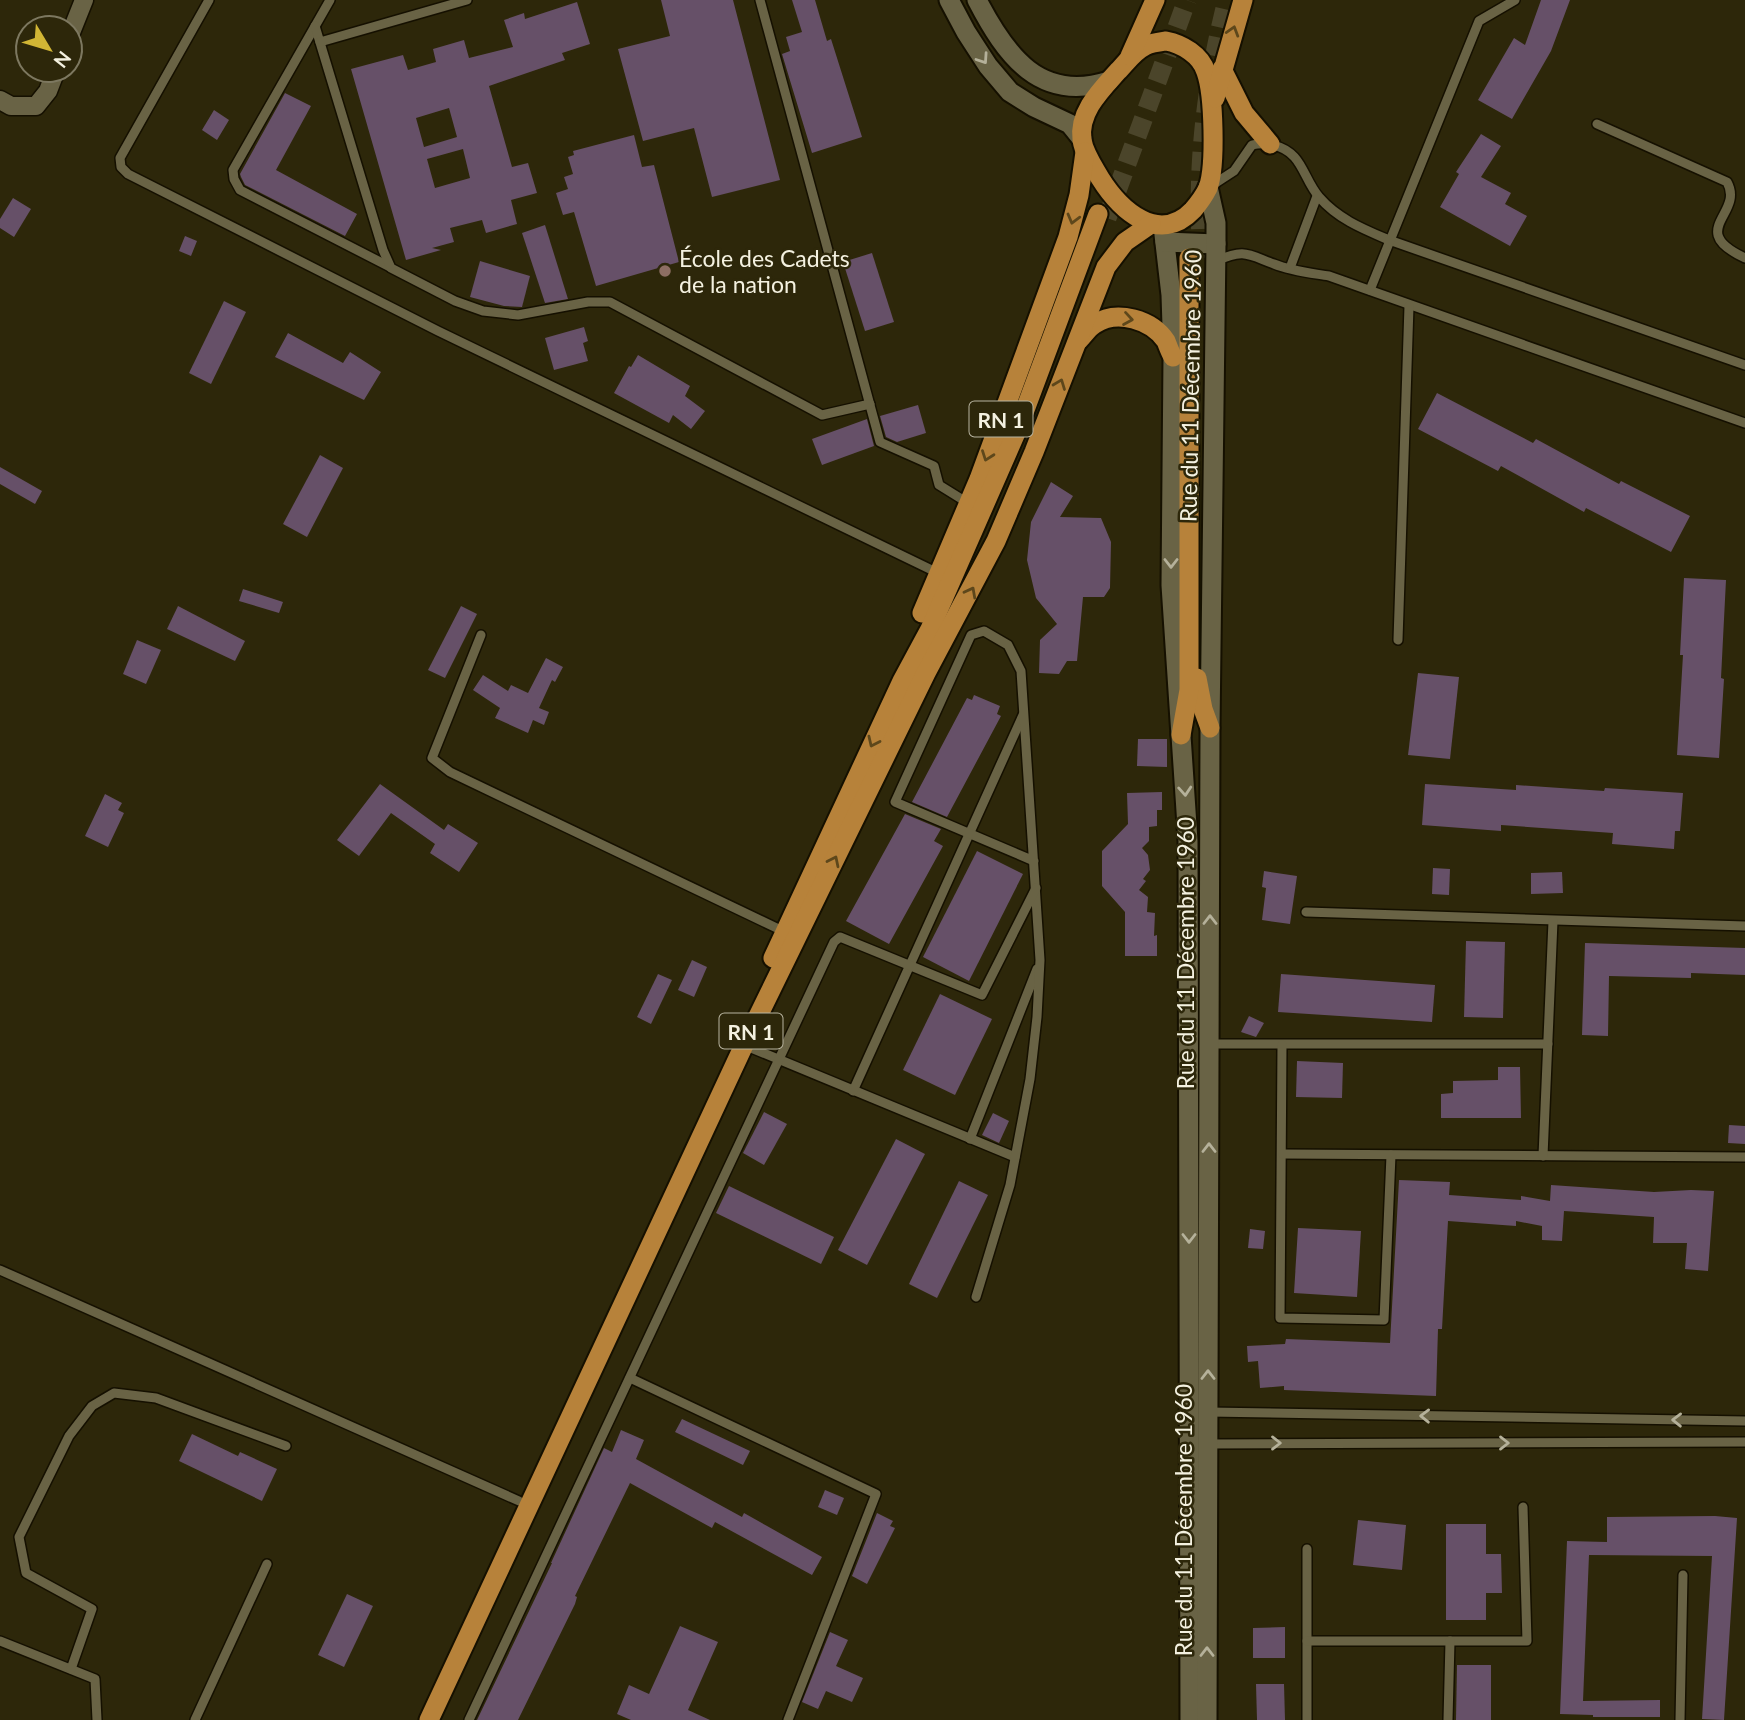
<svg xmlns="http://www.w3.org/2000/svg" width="1745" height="1720" viewBox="0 0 1745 1720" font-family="Lato,sans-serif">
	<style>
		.building { fill: #665068; fill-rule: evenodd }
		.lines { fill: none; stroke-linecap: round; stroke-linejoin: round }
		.primary-tunnel { stroke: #4b452a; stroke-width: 19; stroke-dasharray: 19 10; stroke-linecap: butt }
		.service-casing { stroke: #151000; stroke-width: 12 }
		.minor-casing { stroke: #151000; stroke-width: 21 }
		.tertiary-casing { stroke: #151000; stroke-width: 23 }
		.secondary-casing { stroke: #151000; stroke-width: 23 }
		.primary-casing { stroke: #151000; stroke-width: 23 }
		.service { stroke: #696345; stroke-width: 9 }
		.minor { stroke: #696345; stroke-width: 18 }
		.tertiary { stroke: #696345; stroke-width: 19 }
		.secondary { stroke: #696345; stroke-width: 19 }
		.primary { stroke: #b7823a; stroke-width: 19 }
		.oneway { stroke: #5d471b }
		.oneway2 { stroke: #b5b19a }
		.education-dot { fill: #8d6e63; stroke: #2d270a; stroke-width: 2.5 }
		.labels { text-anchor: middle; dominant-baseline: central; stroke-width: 5; stroke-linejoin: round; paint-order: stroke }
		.shield { fill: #2d270a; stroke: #b8b4a0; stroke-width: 2 }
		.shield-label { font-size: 21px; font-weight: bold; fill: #f4f1e0 }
		.poi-label { font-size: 23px; fill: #f4f1e0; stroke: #2d270a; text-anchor: start }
		.street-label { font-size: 23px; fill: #f4f1e0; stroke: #2d270a }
	</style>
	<rect width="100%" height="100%" fill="#2d270a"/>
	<!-- building -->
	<g class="building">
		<path d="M661 0H733L780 180 712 197 694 128 643 141 618 49 670 36Z"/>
		<path d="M792 0H815L827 41 831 39 862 137 812 153 782 54 790 51 786 37 802 32Z"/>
		<path d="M1541 0H1570L1551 51 1512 119 1478 100 1514 38 1525 45Z"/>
		<path d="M577 2 590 44 562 53 565 60 489 86 512 167 528 163 537 193 511 200 517 224 486 233 482 220 450 228 454 242 432 248 441 250 406 260 351 69 403 55 408 70 436 62 433 49 464 40 469 58 513 47 504 20 524 13 525 19ZM449 108 457 137 424 147 416 118ZM463 149 470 178 435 188 427 159Z"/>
		<path d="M285 93 311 106 276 170 357 214 345 236 245 185 241 177 240 174Z"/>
		<path d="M214 110 229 120 217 140 202 130Z"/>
		<path d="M1481 134 1501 146 1481 177 1511 193 1505 204 1527 216 1510 246 1440 207 1459 174 1456 172Z"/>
		<path d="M634 135 642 167 654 165 679 262 596 286 574 212 563 215 556 193 568 189 564 177 573 174 568 157 574 155 573 151Z"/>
		<path d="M13 198 31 209 14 237 0 228V219Z"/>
		<path d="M545 225 568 299 545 303 522 233Z"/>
		<path d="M185 236 197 241 191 256 179 251Z"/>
		<path d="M872 253 894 322 865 331 843 262Z"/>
		<path d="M480 261 530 276 522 307 504 306 470 297Z"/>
		<path d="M224 301 246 312 211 384 189 373Z"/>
		<path d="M584 327 588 341 583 343 588 361 554 370 545 338Z"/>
		<path d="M288 333 343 363 350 352 381 372 364 400 275 357Z"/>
		<path d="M638 355 690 386 685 396 705 411 691 429 673 415 669 423 614 393 629 366 631 367Z"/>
		<path d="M1437 393 1533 443 1536 439 1619 484 1621 481 1690 516 1671 552 1586 508 1584 512 1501 466 1498 471 1418 429Z"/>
		<path d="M918 405 926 433 897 442 886 437 880 416Z"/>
		<path d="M867 419 874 446 822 465 812 439Z"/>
		<path d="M320 455 343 468 307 537 283 524Z"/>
		<path d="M0 467 42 491 35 504 0 484Z"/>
		<path d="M1051 482 1073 496 1060 517 1101 518 1111 542 1110 588 1104 597H1083L1077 661H1067L1059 674 1039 673 1040 640 1057 624 1036 598 1027 560 1031 522Z"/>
		<path d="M1684 578 1726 580 1721 678 1724 679 1719 758 1677 755 1683 655H1680Z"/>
		<path d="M243 589 283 602 279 613 239 601Z"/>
		<path d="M178 606 245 641 235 661 167 629Z"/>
		<path d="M461 606 477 614 445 678 428 670Z"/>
		<path d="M137 640 161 650 146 684 123 674Z"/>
		<path d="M546 658 563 667 555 682 552 680 539 708 549 712 544 725 533 720 528 733 495 718 500 708 473 690 483 675 508 691 511 685 528 693Z"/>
		<path d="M1418 673 1459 677 1450 759 1408 755Z"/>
		<path d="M974 695 1000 706 997 714 1001 716 947 817 912 802 967 698 972 700Z"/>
		<path d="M1138 739H1167V767L1137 766Z"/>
		<path d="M380 784 444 830 448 824 478 843 459 872 430 853 435 844 391 813 359 856 337 840Z"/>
		<path d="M1425 784 1516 790V785L1604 791 1605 788 1683 793 1680 831H1675L1674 849 1612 844 1613 833 1501 825V831L1422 825Z"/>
		<path d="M1162 792V810H1157V826L1149 827V841L1142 848 1148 855 1150 870 1143 879 1146 881 1139 890 1148 897 1147 912 1155 913 1154 936 1157 935V956H1125V912L1102 886V851L1128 824 1127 793Z"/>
		<path d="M105 794 122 803 118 810 124 813 108 847 85 836Z"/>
		<path d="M905 814 941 829 934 841 943 846 889 944 846 921Z"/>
		<path d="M977 851 1023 874 969 981 923 957Z"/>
		<path d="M1433 868 1450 869 1449 895 1432 894Z"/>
		<path d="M1264 871 1297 876 1290 924 1262 920 1266 888 1262 887Z"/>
		<path d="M1562 872 1563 893 1531 894V873Z"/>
		<path d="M1466 941 1505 942 1503 1018 1464 1017Z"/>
		<path d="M1585 943 1745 948V975L1691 973V978L1609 976 1608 1036 1582 1035Z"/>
		<path d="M692 960 707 967 694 997 678 990Z"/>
		<path d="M658 974 672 980 651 1024 637 1017Z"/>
		<path d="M1281 974 1435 985 1432 1022 1278 1012Z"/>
		<path d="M940 994 992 1019 955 1095 903 1070Z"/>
		<path d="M1249 1016 1264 1023 1256 1037 1241 1032Z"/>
		<path d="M1297 1061 1343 1063 1342 1098 1296 1097Z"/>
		<path d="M1498 1067H1520L1521 1118H1441V1094L1453 1093V1081L1498 1080Z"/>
		<path d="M764 1112 787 1124 764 1165 743 1153Z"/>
		<path d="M993 1113 1009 1121 999 1143 982 1135Z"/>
		<path d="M1729 1125 1745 1126V1144L1728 1143Z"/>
		<path d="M896 1139 925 1154 867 1265 838 1250Z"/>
		<path d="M1399 1180 1450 1182 1449 1195 1521 1200V1196L1550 1201 1551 1185 1654 1192 1691 1190 1714 1191 1708 1271 1685 1269 1687 1243H1653L1654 1217 1564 1211 1562 1241 1542 1240V1226L1516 1221V1226L1448 1221 1442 1329H1438L1436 1396 1284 1390V1386L1260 1388 1258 1361 1248 1362 1247 1346 1285 1344 1286 1339 1390 1343Z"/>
		<path d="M959 1181 988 1195 937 1298 909 1284Z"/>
		<path d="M729 1186 834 1237 821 1264 716 1213Z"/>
		<path d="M1298 1228 1361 1231 1357 1297 1294 1293Z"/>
		<path d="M1250 1229 1265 1231 1263 1249 1248 1248Z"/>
		<path d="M682 1419 750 1451 743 1465 675 1432Z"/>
		<path d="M621 1430 644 1440 636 1459 742 1517 744 1513 822 1557 812 1575 715 1522 712 1528 630 1483 575 1596 577 1597 575 1604 518 1720H477L552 1563H551L604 1448 612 1452Z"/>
		<path d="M192 1434 238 1456 240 1452 277 1469 262 1501 179 1461Z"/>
		<path d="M825 1490 844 1498 837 1515 818 1507Z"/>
		<path d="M877 1513 893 1521 890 1526 895 1528 867 1584 852 1576Z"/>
		<path d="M1715 1516 1737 1518 1724 1720 1702 1719 1712 1556 1589 1555 1583 1701 1660 1700V1717H1593V1715L1560 1714 1567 1541 1607 1542V1517Z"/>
		<path d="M1358 1520 1406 1525 1402 1570 1353 1565Z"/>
		<path d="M1446 1524H1486V1554H1501L1502 1593H1486V1620H1446Z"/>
		<path d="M347 1594 373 1606 344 1667 318 1655Z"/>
		<path d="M680 1626 718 1642 688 1710 710 1720H631L617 1714 629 1685 649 1694Z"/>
		<path d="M1285 1627V1658H1253V1628Z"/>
		<path d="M830 1632 848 1640 836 1666 863 1678 852 1702 826 1691 818 1709 802 1702Z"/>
		<path d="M1457 1665H1491V1720H1456Z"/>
		<path d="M1256 1684H1284L1285 1720H1257Z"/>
	</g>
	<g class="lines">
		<!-- primary-tunnel -->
		<g class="primary-tunnel">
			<path d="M1107 218 1187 0"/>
			<path d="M1202 258C1196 168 1205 88 1227 0"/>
		</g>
		<defs>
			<g id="service">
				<path d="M209 0 120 158 121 167 128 174 438 331 938 573"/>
				<path d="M330 0 233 170 234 179 240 190 390 267"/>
				<path d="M760 0 880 442 934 466 939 485 968 503"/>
				<path d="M315 26 383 250 391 268 455 301 483 311 518 315 588 302H610L822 415 870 404"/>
				<path d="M320 42 467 0"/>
				<path d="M1597 124 1727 182C1745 214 1685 230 1745 258"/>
				<path d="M1211 186 1234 171 1252 145C1260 143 1265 143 1273 145 1303 152 1302 177 1319 197 1338 219 1363 229 1389 240L1745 365"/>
				<path d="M1217 261C1244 248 1249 255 1274 264 1291 271 1311 273 1329 276L1745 423"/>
				<path d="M1290 268 1317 196"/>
				<path d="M1370 290 1479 21 1515 0"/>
				<path d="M481 635 432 758 450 772 785 932"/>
				<path d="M1398 640 1409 306"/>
				<path d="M1306 912 1745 926"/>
				<path d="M1210 1044H1548"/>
				<path d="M744 1045 1015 1157"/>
				<path d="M1282 1045 1280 1318 1384 1320 1391 1155"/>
				<path d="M853 1091 1023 715"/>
				<path d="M970 1139 1037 969"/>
				<path d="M1283 1154 1745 1157"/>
				<path d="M1543 1156 1553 921"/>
				<path d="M0 1270 519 1501"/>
				<path d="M976 1297 1010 1185 1030 1079 1037 1017 1040 960 1021 671 1008 645 984 631 971 635 895 802 1034 861"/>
				<path d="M630 1378 876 1494 788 1720"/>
				<path d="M1208 1412 1745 1421"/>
				<path d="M1208 1444 1745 1442"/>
				<path d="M1307 1549V1720"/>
				<path d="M0 1641 95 1679 97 1720"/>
				<path d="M1307 1641H1527L1523 1507"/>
				<path d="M71 1669 92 1609 26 1573 19 1537 69 1436 92 1406 114 1393 156 1398 286 1446"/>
				<path d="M195 1720 267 1564"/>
				<path d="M469 1720 834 942 840 937 982 995 1036 888"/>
				<path d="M1448 1720 1450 1641"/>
				<path d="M1680 1720 1683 1575"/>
			</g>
			<g id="minor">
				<path d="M70 35 84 0"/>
				<path d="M0 100 11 106H36L48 91 56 70"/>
			</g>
			<g id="tertiary">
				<path d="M949 0 966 32 988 66 1010 92 1034 107 1070 124 1082 139"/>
				<path d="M977 0C1006 56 1040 103 1109 81"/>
			</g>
			<g id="secondary">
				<path d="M1163 226 1171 295 1173 357 1171 585 1188 841 1190 1720"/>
				<path d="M1165 242 1216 244"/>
				<path d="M1207 1720 1210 728 1216 244V223L1208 187"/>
			</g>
			<g id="primary">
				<path d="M1166 41C1182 44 1201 55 1206 72 1214 94 1216 166 1208 188 1204 196 1199 203 1193 210 1159 246 1120 210 1100 178 1093 166 1084 153 1082 140 1078 112 1101 90 1118 71 1126 63 1134 51 1145 46 1151 43 1159 42 1166 41Z"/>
				<path d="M1130 56 1155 0"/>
				<path d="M1222 69 1244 113 1270 144"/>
				<path d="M1215 98 1243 0"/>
				<path d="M1079 340C1084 335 1089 327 1095 324 1117 309 1152 320 1166 341 1168 346 1170 352 1173 357"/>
				<path d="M922 613 979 479 1068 237 1079 195 1085 152"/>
				<path d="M1197 678 1203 709 1210 728"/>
				<path d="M1181 735 1189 690V258"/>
				<path d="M773 958 902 681 930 629 1019 426 1098 214"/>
				<path d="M429 1720 744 1045 926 673 996 541 1034 452 1106 267 1125 242 1151 224"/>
			</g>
		</defs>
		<!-- service casing -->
		<use href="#service" class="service-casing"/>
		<!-- minor casing -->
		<use href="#minor" class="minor-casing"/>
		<!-- tertiary casing -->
		<use href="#tertiary" class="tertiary-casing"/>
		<!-- secondary casing -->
		<use href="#secondary" class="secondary-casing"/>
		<!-- primary casing -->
		<use href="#primary" class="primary-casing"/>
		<!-- service -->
		<use href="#service" class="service"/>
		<!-- minor -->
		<use href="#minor" class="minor"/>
		<!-- tertiary -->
		<use href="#tertiary" class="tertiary"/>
		<!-- secondary -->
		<use href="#secondary" class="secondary"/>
		<!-- primary -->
		<use href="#primary" class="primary"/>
	</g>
	<!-- one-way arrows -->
	<defs><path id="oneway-chevron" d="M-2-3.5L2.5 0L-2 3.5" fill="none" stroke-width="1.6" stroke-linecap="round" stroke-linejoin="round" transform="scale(1.75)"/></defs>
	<g class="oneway">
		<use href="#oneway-chevron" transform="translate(1233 31) rotate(-73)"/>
		<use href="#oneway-chevron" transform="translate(1073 219) rotate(105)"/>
		<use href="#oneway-chevron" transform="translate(1128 319) rotate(9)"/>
		<use href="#oneway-chevron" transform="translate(1060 384) rotate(-69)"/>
		<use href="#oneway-chevron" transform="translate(987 456) rotate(110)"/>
		<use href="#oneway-chevron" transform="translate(971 592) rotate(-62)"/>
		<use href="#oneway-chevron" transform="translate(873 742) rotate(115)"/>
		<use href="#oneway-chevron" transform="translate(834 861) rotate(-64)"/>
	</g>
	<g class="oneway2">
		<use href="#oneway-chevron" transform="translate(983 59) rotate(56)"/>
		<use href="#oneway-chevron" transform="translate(1171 563) rotate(90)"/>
		<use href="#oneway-chevron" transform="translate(1185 791) rotate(86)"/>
		<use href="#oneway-chevron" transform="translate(1210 920) rotate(-90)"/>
		<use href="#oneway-chevron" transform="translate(1209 1148) rotate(-90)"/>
		<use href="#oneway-chevron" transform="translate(1189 1238) rotate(90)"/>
		<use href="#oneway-chevron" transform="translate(1208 1375) rotate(-90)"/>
		<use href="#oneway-chevron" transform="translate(1425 1416) rotate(-179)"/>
		<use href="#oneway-chevron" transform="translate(1677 1420) rotate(-179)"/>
		<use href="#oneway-chevron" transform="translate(1276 1443)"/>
		<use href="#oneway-chevron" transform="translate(1504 1443)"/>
		<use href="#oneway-chevron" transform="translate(1207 1652) rotate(-90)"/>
	</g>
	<!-- markers -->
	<circle class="education-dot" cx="665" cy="271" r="7"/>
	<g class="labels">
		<!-- shield labels -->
		<g class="shield">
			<rect x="969.5" y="401.5" width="63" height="35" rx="5"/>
			<rect x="719.5" y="1013.5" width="63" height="35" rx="5"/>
		</g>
		<g class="shield-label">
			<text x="1001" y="419">RN 1</text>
			<text x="751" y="1031">RN 1</text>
		</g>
		<!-- poi labels -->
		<g class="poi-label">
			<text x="679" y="258">École des Cadets<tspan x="679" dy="26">de la nation</tspan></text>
		</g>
		<!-- street labels -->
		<g class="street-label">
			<text transform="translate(1190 386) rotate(-89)">Rue du 11 Décembre 1960</text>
			<text transform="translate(1185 953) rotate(-90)">Rue du 11 Décembre 1960</text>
			<text transform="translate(1183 1520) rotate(-90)">Rue du 11 Décembre 1960</text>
		</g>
	</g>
	<!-- north arrow -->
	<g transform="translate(49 49) rotate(128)"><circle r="33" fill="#2d270a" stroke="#7d7860" stroke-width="2"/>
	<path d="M0-5L12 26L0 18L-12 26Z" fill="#d2b635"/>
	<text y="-10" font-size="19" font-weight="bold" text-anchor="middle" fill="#f4f1e0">N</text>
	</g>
</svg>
